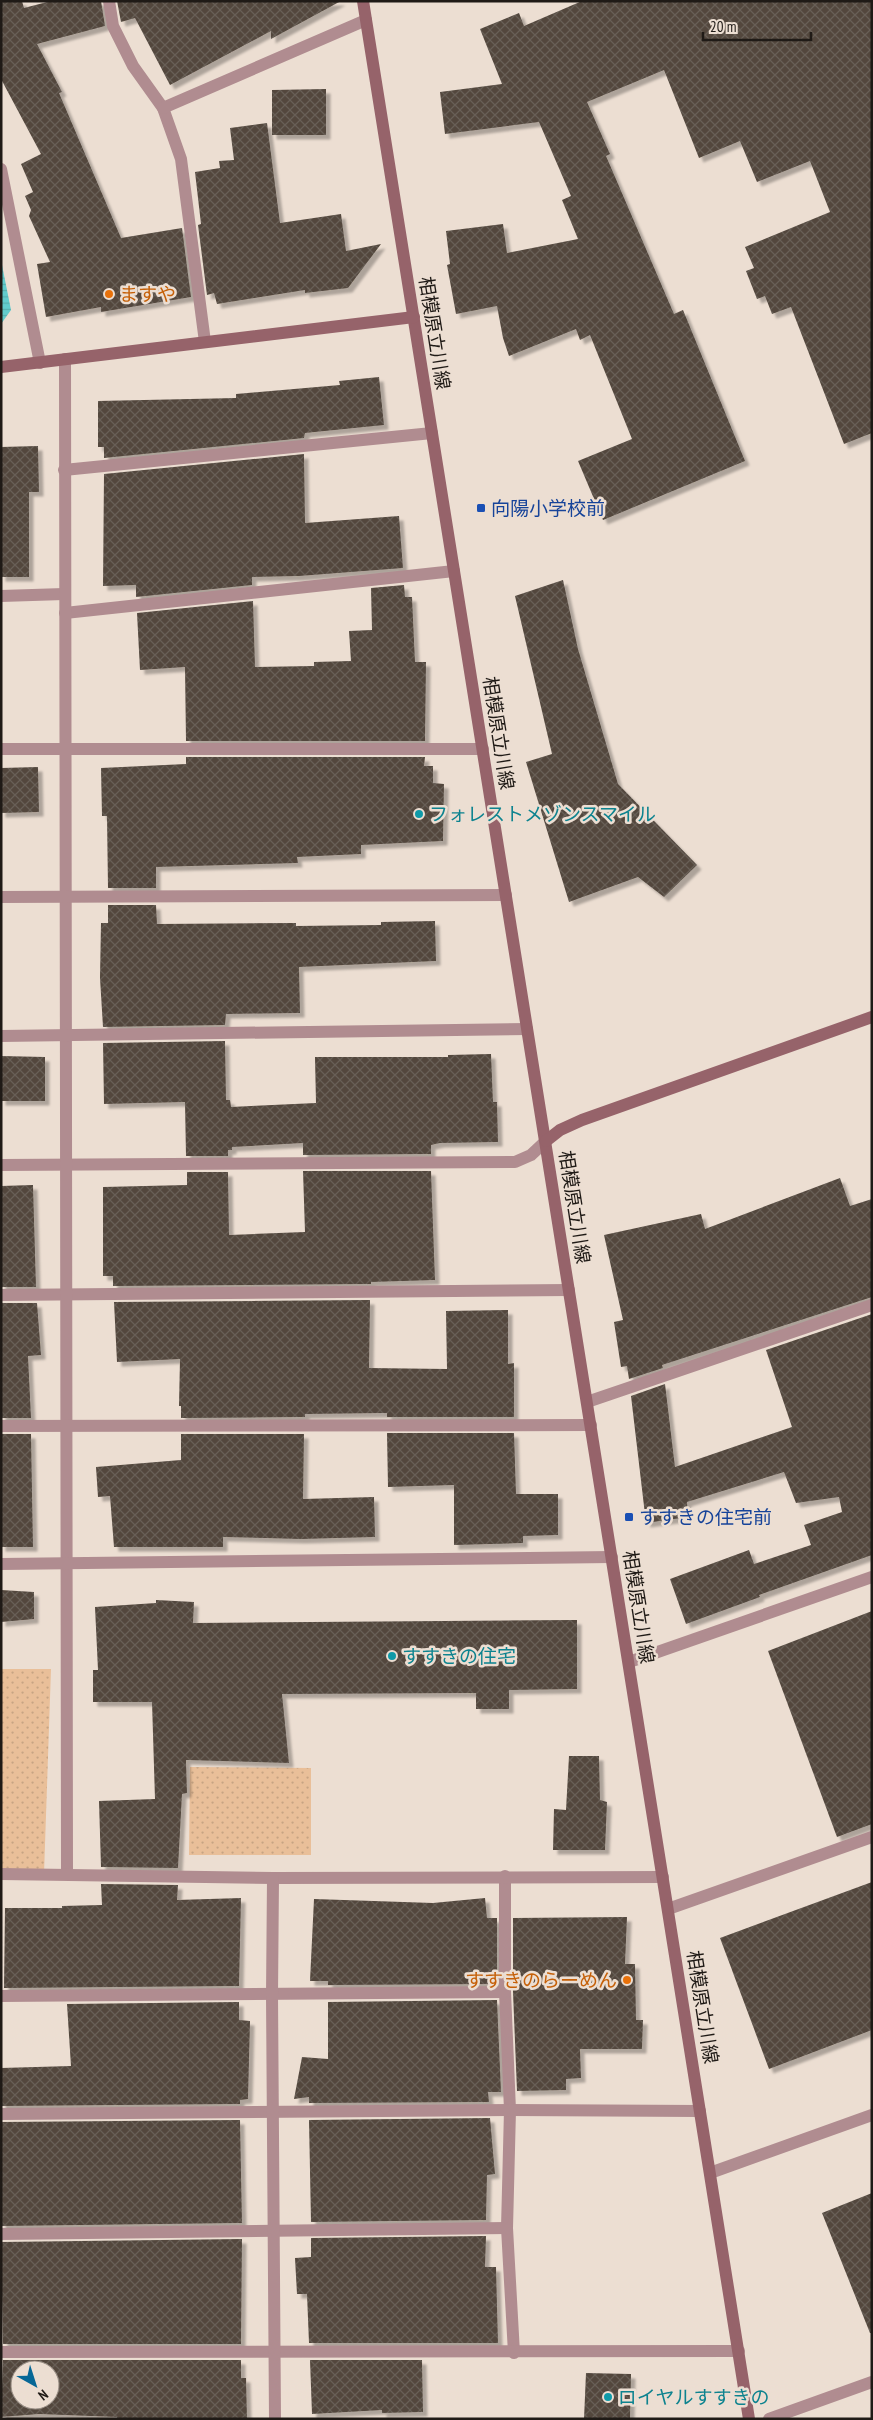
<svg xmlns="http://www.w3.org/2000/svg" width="873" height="2420" viewBox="0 0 873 2420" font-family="'PT Sans Narrow','Noto Sans JP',sans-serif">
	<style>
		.park { fill: url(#park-dots) }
		.water { fill: url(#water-rules) }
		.building { fill: url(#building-cross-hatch); fill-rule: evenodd; filter: url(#shadow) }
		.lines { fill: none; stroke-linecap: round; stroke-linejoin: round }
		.lane { stroke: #b08c90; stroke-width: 12 }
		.street { stroke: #b08c90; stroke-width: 12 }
		.secondary { stroke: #96636a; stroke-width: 12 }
		.food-dot { fill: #e8710a; stroke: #ecded2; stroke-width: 2 }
		.transit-dot { fill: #1a4fb4; stroke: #ecded2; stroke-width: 2 }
		.culture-dot { fill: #0f9aa8; stroke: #ecded2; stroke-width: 2 }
		.labels { text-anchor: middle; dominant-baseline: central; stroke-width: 5; stroke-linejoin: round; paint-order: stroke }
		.food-label { font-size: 19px; fill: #c56008; stroke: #ecded2; text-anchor: start }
		.street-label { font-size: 19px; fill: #1f1a16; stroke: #ecded2 }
		.transit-label { font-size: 19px; fill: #164399; stroke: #ecded2; text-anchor: start }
		.culture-label { font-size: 19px; fill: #0d838f; stroke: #ecded2; text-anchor: start }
	</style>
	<defs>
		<pattern id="park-dots" width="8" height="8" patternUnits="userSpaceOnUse" patternTransform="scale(1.25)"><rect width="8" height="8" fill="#e9bf99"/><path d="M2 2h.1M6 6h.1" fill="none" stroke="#c7a483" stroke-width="1.8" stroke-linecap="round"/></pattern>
		<pattern id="water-rules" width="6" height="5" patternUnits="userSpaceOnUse" patternTransform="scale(1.25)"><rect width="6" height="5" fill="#62cccd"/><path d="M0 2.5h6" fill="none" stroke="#55afaf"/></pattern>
		<pattern id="building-cross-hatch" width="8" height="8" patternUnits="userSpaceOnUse" patternTransform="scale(1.25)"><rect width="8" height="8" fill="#52473d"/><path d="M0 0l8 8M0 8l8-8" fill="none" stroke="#675e56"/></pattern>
		<filter id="shadow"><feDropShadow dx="4.5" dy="4.5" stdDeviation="1" flood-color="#0004"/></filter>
	</defs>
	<rect width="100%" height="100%" fill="#ecded2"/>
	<!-- park -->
	<g class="park">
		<path d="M1 1669H51L44 1874H1Z"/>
		<path d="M190 1767 311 1768V1855H189Z"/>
	</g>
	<!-- water -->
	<path class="water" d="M1 260 11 310 1 324Z"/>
	<!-- building -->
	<g class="building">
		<path d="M1 1H22L24 8 51 1H101L105 26 37 44 62 92 59 93 121 238 182 228 191 297 101 312V307L46 317 37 264 50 262 29 216 31 210 25 196 33 192 21 164 41 154 1 79Z"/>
		<path d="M117 1H341L271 39V31L170 85 135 18 121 22Z"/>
		<path d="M582 1H872V433L844 444 791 307 772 314 765 296 757 299 746 271 754 268 745 247 830 212 810 161 757 182 740 141 699 158 664 70 587 102 610 154 606 156 674 314 683 310 745 461 603 520 578 461 632 439 590 335 580 340 576 329 509 356 503 338 497 306 456 314 447 265 450 264 446 231 503 224 507 253 578 239 562 200 571 196 539 122 445 134 440 92 502 84 480 29 519 13 524 26Z"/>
		<path d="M326 89V135H272V90Z"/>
		<path d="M267 123 280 223 341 214 346 251 381 244 348 288 305 293V290L217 304 214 293 207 295 198 225 201 224 195 172 220 168 219 161 234 160 230 128Z"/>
		<path d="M379 377 384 425 305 433 304 438 104 458V447H98V401L236 398V394L340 385 339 381Z"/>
		<path d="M38 446 39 492H29V577H1V447Z"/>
		<path d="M304 454 305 523 399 516 403 568 299 576 252 577V585L136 597V585L103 586 104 474Z"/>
		<path d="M563 580 578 649 618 784 697 865 664 897 638 877 569 902 526 762 552 754 515 596Z"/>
		<path d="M404 585 405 597H412L415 662H426L425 741H186L185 667 140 670 137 613 253 601 255 667 314 666V662L351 661 349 631 372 630 371 588Z"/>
		<path d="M186 757H425L424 766H433V783L444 784 443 841 361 845V854L297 857 298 863 156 867V888H108L107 816H102L101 768 186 764Z"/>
		<path d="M38 767 39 812 1 813V768Z"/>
		<path d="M108 905H156L157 924 296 923V926L381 925V922L435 921 436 961 299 967 300 1013 226 1014 225 1025 103 1027 100 978 101 923H108Z"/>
		<path d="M225 1041 226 1100H230L231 1107 316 1103 315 1057H448V1055L491 1054 493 1102H497L498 1142 440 1143 431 1145V1154L303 1155V1143L232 1147V1150H228V1156H186L185 1102 104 1104 103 1043Z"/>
		<path d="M1 1056 45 1057V1101H1Z"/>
		<path d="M303 1171H431L435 1280 371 1282V1284L113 1286V1276H103V1187L187 1185V1172H228L229 1235 305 1232Z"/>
		<path d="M840 1178 850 1206 872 1199V1297L662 1365 663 1368 629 1379 627 1366 621 1367 614 1322 623 1320 604 1235 701 1214 705 1229Z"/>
		<path d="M33 1185 36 1287H1V1186Z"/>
		<path d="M370 1300 369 1368 447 1369 446 1311 508 1310V1364L514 1363V1417H387V1413L305 1414V1417L181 1418V1406H179L180 1359 117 1362 114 1302Z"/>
		<path d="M1 1303H37L41 1355 28 1356 31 1418H1Z"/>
		<path d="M872 1314V1555L759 1595 760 1597 686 1624 670 1579 749 1550 754 1564 811 1545 804 1525 842 1512 839 1497 796 1503 784 1472 687 1502 688 1517 646 1523 631 1396 665 1384 675 1467 792 1427 766 1350Z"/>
		<path d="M387 1433H514L516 1494H558V1535L523 1536V1543L454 1545V1485L388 1487Z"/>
		<path d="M1 1434H31L33 1547H1Z"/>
		<path d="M181 1434H304L303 1499 374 1497 375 1537 301 1539 223 1537V1547H114L110 1496 98 1497 96 1467 181 1460Z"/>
		<path d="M1 1590 34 1592V1619L1 1622Z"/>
		<path d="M156 1600 194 1602 193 1623 577 1620V1689L509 1690V1709H476V1693L282 1694 289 1763 186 1760 187 1793 182 1794 178 1868 101 1867 99 1801 155 1799 152 1702H93V1670H98L95 1607 156 1603Z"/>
		<path d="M872 1611V1824L837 1837 768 1651Z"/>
		<path d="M569 1756H599L600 1800 607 1802 605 1850H553L554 1809 566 1810Z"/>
		<path d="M872 1882V2030L769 2069 720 1938Z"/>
		<path d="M101 1884 178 1885 177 1900 241 1898 239 1986 4 1988 5 1908H62V1906L102 1905Z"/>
		<path d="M485 1898 487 1918H497V1984L328 1985V1981H310L314 1899 433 1903Z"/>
		<path d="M627 1917 625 1964H635L636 2020H643L642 2049H580L581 2078 566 2079V2090L517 2091 513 1992V1918Z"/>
		<path d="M497 2000 501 2092H488L489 2102 309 2103V2097L294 2099 302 2057 328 2059V2002Z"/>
		<path d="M239 2002V2020L250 2021 248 2099 240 2100V2104L1 2106V2068L71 2066 67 2004Z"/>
		<path d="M490 2118 495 2174 487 2175 486 2220 311 2222 309 2120Z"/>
		<path d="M240 2120 242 2223 1 2226V2122Z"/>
		<path d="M872 2193V2333H870L822 2213Z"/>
		<path d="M486 2236 485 2267H496L498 2343H309L307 2294H297L295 2258 311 2257V2238Z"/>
		<path d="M242 2239 241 2344H3L1 2242Z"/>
		<path d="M3 2360H241V2378H246L247 2418 117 2419V2417L39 2414 1 2417ZM20 2370H50V2400H20Z"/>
		<path d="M310 2360H422L423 2412 382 2413V2410L312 2414Z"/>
		<path d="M586 2373 631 2374 630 2419H584Z"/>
	</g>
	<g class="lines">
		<!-- lane -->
		<g class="lane">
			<path d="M109 1 113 26 133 66 163 108 181 159 205 342"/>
			<path d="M163 108 366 20"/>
			<path d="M64 470 432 433"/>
			<path d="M1 596 64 594"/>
			<path d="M65 613 454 571"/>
			<path d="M1 1165 515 1162 531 1155 546 1141"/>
			<path d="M1 1295 569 1290"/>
			<path d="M505 1876V1992L510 2110 507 2228 514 2353"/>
			<path d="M1 1996 505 1992"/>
			<path d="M1 2114 510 2110 700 2111"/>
			<path d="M1 2234 507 2228"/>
			<path d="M1 2352 739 2351"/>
		</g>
		<!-- street -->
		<g class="street">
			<path d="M1 169 40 363"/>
			<path d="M65 359 67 1874"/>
			<path d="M1 749H483"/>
			<path d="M1 897 506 895"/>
			<path d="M1 1036 527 1029"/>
			<path d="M587 1402 872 1305"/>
			<path d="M1 1426 591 1425"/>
			<path d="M1 1564 612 1557"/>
			<path d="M629 1662 872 1577"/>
			<path d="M1 1874 273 1878 663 1877"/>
			<path d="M273 1878 272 1995 275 2419"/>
			<path d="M668 1909 872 1837"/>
			<path d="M710 2173 872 2115"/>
			<path d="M769 2419 872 2382"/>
		</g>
		<!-- secondary -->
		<g class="secondary">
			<path d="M363 1 749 2419"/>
			<path d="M1 367 414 317"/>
			<path d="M546 1141 560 1130 582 1120 872 1017"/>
		</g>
	</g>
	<!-- markers -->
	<g class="food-dot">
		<circle cx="109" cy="294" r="5"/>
		<circle cx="627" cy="1980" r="5"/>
	</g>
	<g class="transit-dot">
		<rect x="476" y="503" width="10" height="10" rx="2.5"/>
		<rect x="624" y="1512" width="10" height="10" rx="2.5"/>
	</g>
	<g class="culture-dot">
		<circle cx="419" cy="814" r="5"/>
		<circle cx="392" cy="1656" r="5"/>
		<circle cx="608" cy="2397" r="5"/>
	</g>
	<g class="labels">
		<!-- food labels -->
		<g class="food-label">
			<text x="119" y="294">ますや</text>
			<text x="617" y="1980" text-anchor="end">すすきのらーめん</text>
		</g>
		<!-- street labels -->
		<g class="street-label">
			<text transform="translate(435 333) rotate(81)">相模原立川線</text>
			<text transform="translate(499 733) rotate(81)">相模原立川線</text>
			<text transform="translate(575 1207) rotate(81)">相模原立川線</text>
			<text transform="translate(639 1607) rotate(81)">相模原立川線</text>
			<text transform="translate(703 2007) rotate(81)">相模原立川線</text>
		</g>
		<!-- transit labels -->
		<g class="transit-label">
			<text x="491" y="508">向陽小学校前</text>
			<text x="639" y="1517">すすきの住宅前</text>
		</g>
		<!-- culture labels -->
		<g class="culture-label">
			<text x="429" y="814">フォレストメゾンスマイル</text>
			<text x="402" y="1656">すすきの住宅</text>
			<text x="618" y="2397">ロイヤルすすきの</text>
		</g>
	</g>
	<!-- border -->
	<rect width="873" height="2420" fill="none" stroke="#1f1a16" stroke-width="5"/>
	<!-- north arrow -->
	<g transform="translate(35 2385) rotate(141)"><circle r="24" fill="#ecded2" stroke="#9a9087"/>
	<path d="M0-4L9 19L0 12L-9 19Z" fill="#066796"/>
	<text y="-8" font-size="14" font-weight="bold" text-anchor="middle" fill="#1f1a16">N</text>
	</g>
	<!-- scale -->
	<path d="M703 32v8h108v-8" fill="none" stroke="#1f1a16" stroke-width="2.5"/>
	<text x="710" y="32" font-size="15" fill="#1f1a16" stroke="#ecded2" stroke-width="4" paint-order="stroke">20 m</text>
</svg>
